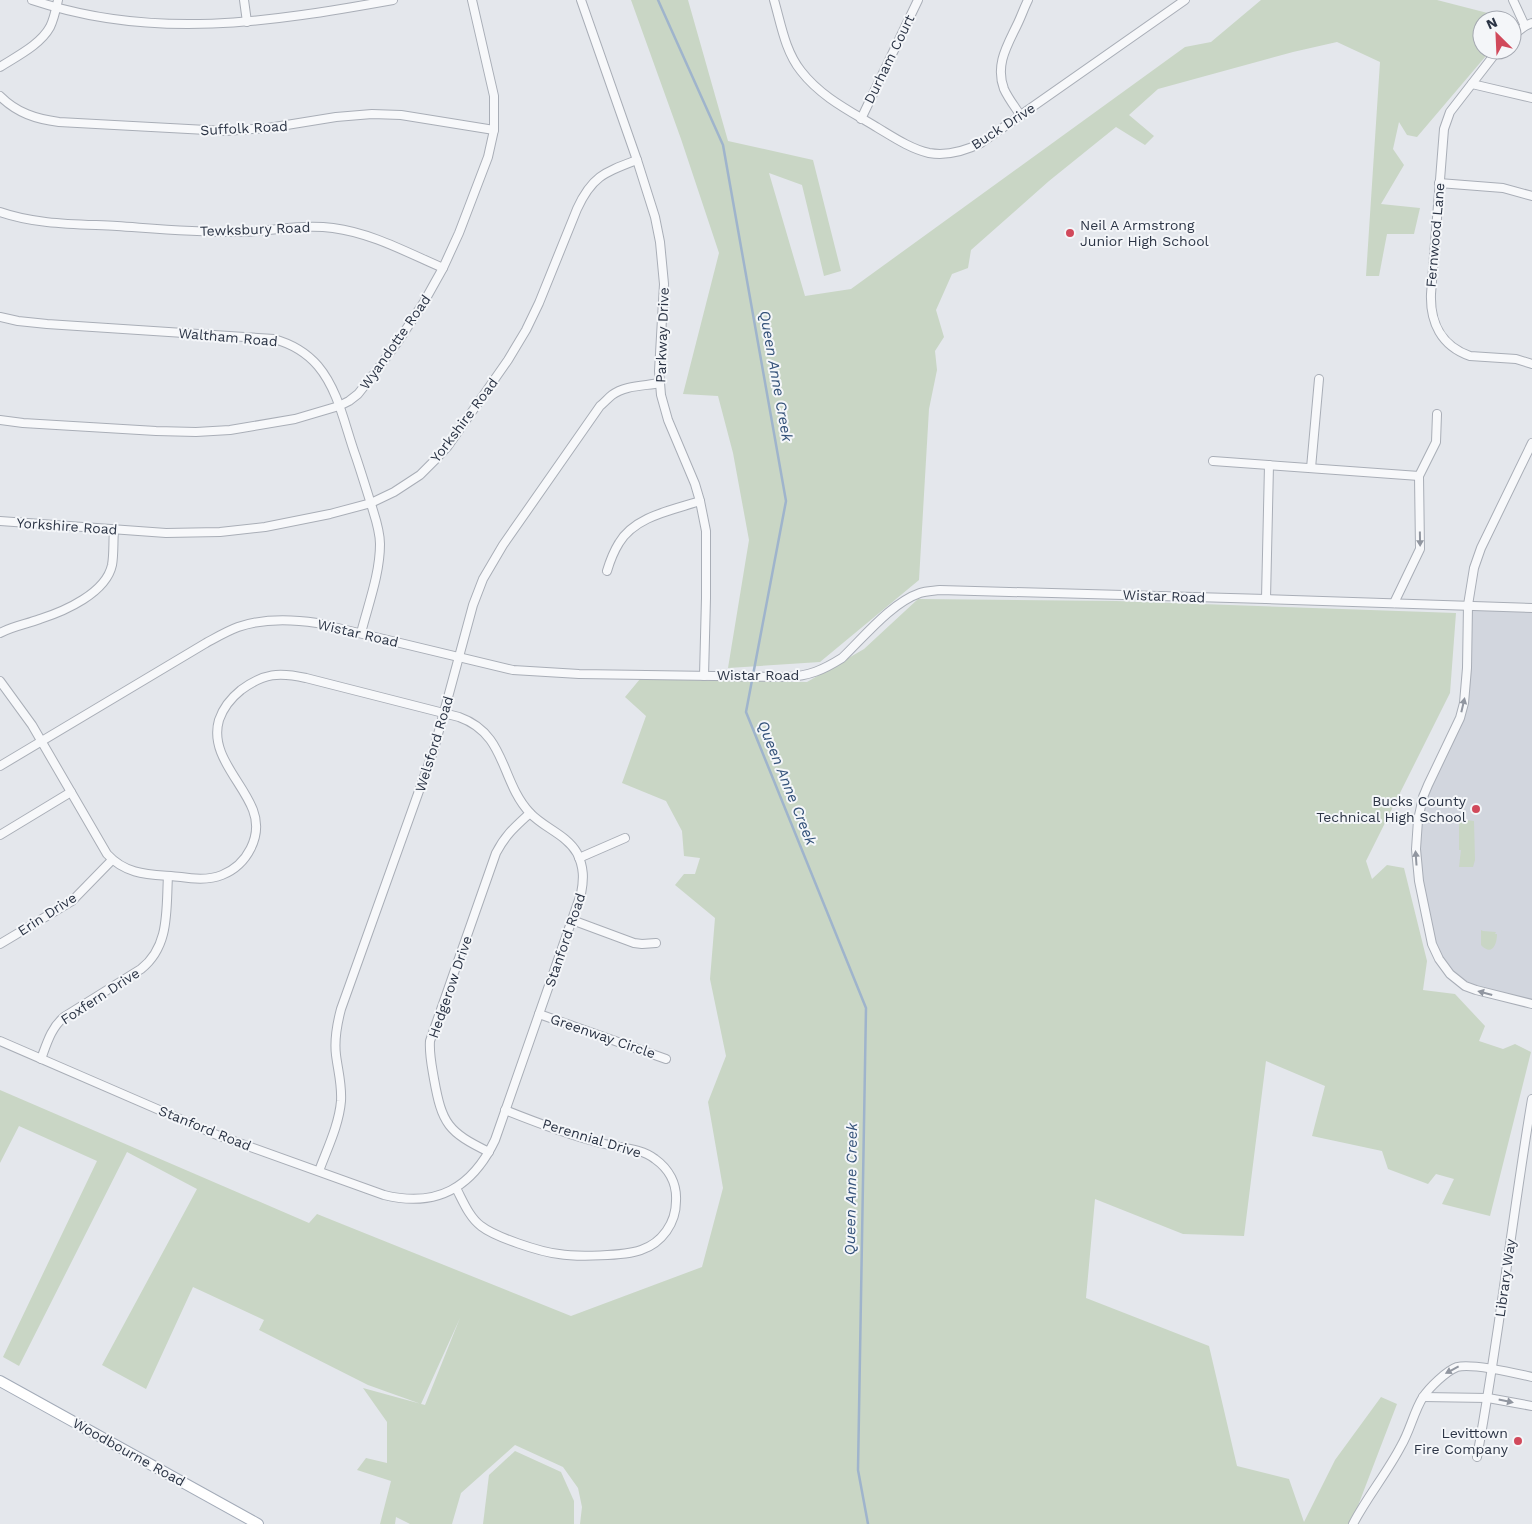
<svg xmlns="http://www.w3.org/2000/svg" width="1532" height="1524" viewBox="0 0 1532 1524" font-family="'Work Sans',sans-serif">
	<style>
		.built { fill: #d2d6de }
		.green { fill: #c9d6c5 }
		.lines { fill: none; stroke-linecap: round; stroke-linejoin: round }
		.stream { stroke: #9fb4cc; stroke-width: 2.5 }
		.minor-casing { stroke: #a9aeb7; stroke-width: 10 }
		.major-casing { stroke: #a3abb8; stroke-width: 12 }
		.minor { stroke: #f7f8fa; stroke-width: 8 }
		.major { stroke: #fff; stroke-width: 10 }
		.oneway { fill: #9196a0 }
		.poi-dot { fill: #d1495b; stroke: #f4f6f9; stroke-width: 2 }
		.labels { text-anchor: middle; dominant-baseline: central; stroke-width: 4; stroke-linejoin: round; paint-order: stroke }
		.street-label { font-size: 14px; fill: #2b3445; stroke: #f4f6f9 }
		.poi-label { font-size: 14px; fill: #2b3445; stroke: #f4f6f9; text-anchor: end }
		.water-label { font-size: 15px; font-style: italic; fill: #34527a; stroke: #f4f6f9 }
	</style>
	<rect width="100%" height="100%" fill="#e4e7ec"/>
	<!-- built -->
	<path class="built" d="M1468 605 1532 607V1004L1465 986 1439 959 1417 865 1423 797 1460 718Z"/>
	<!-- green -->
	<g class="green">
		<path d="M631 0H688L728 141 813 160 841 271 824 276 802 185 769 173 805 296 851 289 1185 47 1211 42 1261 0H1437L1507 18 1506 20H1482V50H1491L1417 137 1407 135 1399 122 1393 149 1404 165 1381 204 1420 208 1414 234H1387L1379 276H1366L1380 62 1337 42 1293 52 1158 89 1129 115 1154 136 1145 145 1116 127 1049 181 971 250 968 268 952 274 936 310 944 337 935 351 937 370 929 409 919 580 820 662 728 668 749 540 733 453 718 396 683 394 719 253 681 139Z"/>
		<path d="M918 599 1116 601 1456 613 1450 693 1366 861 1372 879 1387 865 1404 868 1427 961 1423 990 1455 994 1485 1026 1479 1041 1503 1049 1515 1044 1531 1052 1490 1216 1442 1204 1454 1179 1436 1174 1428 1184 1388 1169 1382 1151 1312 1136 1325 1086 1266 1061 1244 1236 1183 1234 1095 1199 1086 1298 1209 1346 1237 1466 1289 1479 1304 1522 1335 1460 1381 1397 1397 1404 1351 1524H580L582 1507 578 1488 563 1467 515 1445 461 1493 452 1524H410L396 1517 395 1524H380L391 1481 357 1470 366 1458 387 1463V1422L363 1388 425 1405 460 1318 421 1404 368 1385 259 1330 264 1320 193 1287 146 1389 102 1365 197 1189 127 1152 19 1366 3 1357 97 1161 19 1126 0 1163V1090L309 1223 317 1214 571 1316 702 1267 723 1188 708 1102 726 1056 710 979 715 918 675 885 684 874H695L700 858 684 856 682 831 666 801 622 783 646 716 625 697 640 679 807 682 864 649Z"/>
		<path d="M1459 819 1474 821 1475 860 1473 867H1459L1461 850H1459Z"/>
		<path d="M1481 930 1483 931 1496 932 1495 934H1497C1497 946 1491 956 1481 945Z"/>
		<path d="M515 1451 561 1472 574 1501V1524H483L489 1475Z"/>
	</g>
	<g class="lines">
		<!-- stream -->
		<path class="stream" d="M658 0 723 145 786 501 746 712 866 1008 858 1470 868 1524"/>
		<defs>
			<g id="minor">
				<path d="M32 0C154 41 270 22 393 0"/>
				<path d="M244 0 247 22"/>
				<path d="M581 0 637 160 655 217 660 242 664 284 659 371 661 395 668 420 695 484 700 501 706 531V598L704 676"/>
				<path d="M774 0C781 24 785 51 801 71 821 97 850 111 878 128 893 137 911 149 929 153 947 156 965 151 981 143L1185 0"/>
				<path d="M1513 0 1525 26"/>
				<path d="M1512 36 1525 26 1532 23"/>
				<path d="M1498 50 1450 112 1444 129 1431 294C1430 322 1441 346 1470 356L1516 359 1532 364"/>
				<path d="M0 67C17 56 40 45 50 27 54 19 56 9 58 0"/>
				<path d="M1472 84 1532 98"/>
				<path d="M0 96C17 113 36 119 59 122L225 131 268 128 336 117 372 114 401 115 494 130"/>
				<path d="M1021 116C1015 107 1008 98 1004 89 995 65 1007 46 1017 25 1021 17 1024 8 1028 0"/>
				<path d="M861 119 918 0"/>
				<path d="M1439 183 1503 188 1532 196"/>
				<path d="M0 212C37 225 78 224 117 226 159 229 200 233 242 232 272 231 302 224 333 228 372 233 408 253 443 268"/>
				<path d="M0 317 18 321 47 324 274 339C292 344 306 352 318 366 339 391 345 427 356 457 361 472 366 488 371 504 375 517 380 530 380 544 380 574 368 605 361 633"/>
				<path d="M0 420 23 423 156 431 196 432 230 430 295 419 339 406 349 401 358 394 377 370 399 340 424 302 443 268 459 233 488 157 494 130V96L472 0"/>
				<path d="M1532 443 1481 548 1474 568 1468 605 1467 668 1464 703 1460 718 1428 785 1423 797 1418 820 1416 849 1419 881 1432 944 1439 959 1450 974 1465 986 1476 990 1532 1004"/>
				<path d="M1213 461 1419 476"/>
				<path d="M1311 468 1319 379"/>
				<path d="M0 521 166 533 220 532 265 527 330 514 371 503 394 492 420 475 434 461 448 446 508 360 526 330 539 303 577 209C592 176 605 172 637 160"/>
				<path d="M607 571C610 561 614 551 619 543 635 516 673 510 700 501"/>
				<path d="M1266 599 1269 465"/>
				<path d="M1394 603 1420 549 1419 476 1436 442 1437 414"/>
				<path d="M0 633C13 626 27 624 40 619 65 611 106 593 112 565 114 554 113 541 114 530"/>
				<path d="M0 681 32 725 107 854C128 877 153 874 181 877 193 879 210 880 222 875 247 865 263 836 253 810 242 781 209 754 219 720 223 708 231 698 241 690 264 673 279 672 306 678L459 717C507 734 500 781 530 813 544 828 567 835 577 853 584 867 584 879 581 894L495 1140C472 1188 437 1208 384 1195L217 1135 0 1041"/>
				<path d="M0 766 206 643C217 637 227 631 238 627 264 618 291 619 317 623L513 670 579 674 787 677C809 676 823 670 842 658 864 637 891 603 920 593 926 591 933 591 940 590L1266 599 1532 608"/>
				<path d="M0 835 71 792"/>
				<path d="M579 858 625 838"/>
				<path d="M572 920 634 943 642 944 656 943"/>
				<path d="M0 944 72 901 112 860"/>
				<path d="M539 1014 666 1059"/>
				<path d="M41 1059C47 1043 51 1028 64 1017L141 969C170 946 166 910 168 876"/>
				<path d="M489 1152C448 1132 442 1124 434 1079 432 1067 429 1054 430 1041L496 853C506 834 515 827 530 813"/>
				<path d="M319 1171C327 1149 339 1125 341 1101 342 1084 338 1071 336 1055 334 1039 337 1024 341 1009L434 749 473 605 483 579 503 545 600 406C604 403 608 398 612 395 625 385 645 386 660 383"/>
				<path d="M456 1188C463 1201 469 1217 481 1226 495 1237 540 1252 559 1254 576 1257 625 1256 641 1250 662 1243 676 1223 676 1201 677 1184 669 1169 655 1159 640 1147 616 1148 597 1142 566 1134 535 1122 505 1110"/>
				<path d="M1423 1397 1488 1398 1532 1406"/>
				<path d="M1477 1457C1499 1338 1512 1218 1532 1099"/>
				<path d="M1353 1524C1367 1497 1387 1473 1401 1446 1410 1431 1414 1411 1423 1397 1429 1388 1446 1371 1457 1367 1472 1363 1515 1373 1532 1377"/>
			</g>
			<path id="major" d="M0 1381 258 1524"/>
		</defs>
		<!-- minor casing -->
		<use href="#minor" class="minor-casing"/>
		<!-- major casing -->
		<use href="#major" class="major-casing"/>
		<!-- minor -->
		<use href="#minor" class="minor"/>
		<!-- major -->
		<use href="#major" class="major"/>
	</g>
	<!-- one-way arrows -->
	<defs><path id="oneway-solid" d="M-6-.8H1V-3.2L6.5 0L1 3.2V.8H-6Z" transform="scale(1.25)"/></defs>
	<g class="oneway">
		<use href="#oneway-solid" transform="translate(1420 539) rotate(89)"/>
		<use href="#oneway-solid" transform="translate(1463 705) rotate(-77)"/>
		<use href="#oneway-solid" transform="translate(1416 858) rotate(-94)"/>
		<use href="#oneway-solid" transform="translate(1485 993) rotate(-165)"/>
		<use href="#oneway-solid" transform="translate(1452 1370) rotate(152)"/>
		<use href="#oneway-solid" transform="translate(1506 1401) rotate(12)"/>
	</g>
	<!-- markers -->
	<g class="poi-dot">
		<circle cx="1070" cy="233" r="5"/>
		<circle cx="1476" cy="809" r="5"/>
		<circle cx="1518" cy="1441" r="5"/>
	</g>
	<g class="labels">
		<!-- street labels -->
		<g class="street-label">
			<text transform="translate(889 59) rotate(-64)">Durham Court</text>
			<text transform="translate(1003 126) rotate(-33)">Buck Drive</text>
			<text transform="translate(244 128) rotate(-3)">Suffolk Road</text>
			<text transform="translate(255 229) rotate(-2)">Tewksbury Road</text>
			<text transform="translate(1435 235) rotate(-85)">Fernwood Lane</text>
			<text transform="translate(662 335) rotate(-88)">Parkway Drive</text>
			<text transform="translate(228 337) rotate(5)">Waltham Road</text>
			<text transform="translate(395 342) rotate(-55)">Wyandotte Road</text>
			<text transform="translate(464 420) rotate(-53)">Yorkshire Road</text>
			<text transform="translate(67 526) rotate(4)">Yorkshire Road</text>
			<text transform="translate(1164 596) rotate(2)">Wistar Road</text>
			<text transform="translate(358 633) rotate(13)">Wistar Road</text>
			<text x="758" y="675">Wistar Road</text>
			<text transform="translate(434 744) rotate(-73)">Welsford Road</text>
			<text transform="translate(47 914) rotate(-33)">Erin Drive</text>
			<text transform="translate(565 940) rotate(-71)">Stanford Road</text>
			<text transform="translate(450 987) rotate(-71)">Hedgerow Drive</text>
			<text transform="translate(100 996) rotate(-33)">Foxfern Drive</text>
			<text transform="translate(603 1036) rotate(19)">Greenway Circle</text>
			<text transform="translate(205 1128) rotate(22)">Stanford Road</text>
			<text transform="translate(592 1138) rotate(17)">Perennial Drive</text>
			<text transform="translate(1505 1278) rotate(-82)">Library Way</text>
			<text transform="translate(129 1452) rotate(29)">Woodbourne Road</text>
		</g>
		<!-- poi labels -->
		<g class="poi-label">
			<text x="1080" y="225" text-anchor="start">Neil A Armstrong<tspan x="1080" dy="16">Junior High School</tspan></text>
			<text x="1466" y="801">Bucks County<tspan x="1466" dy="16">Technical High School</tspan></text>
			<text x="1508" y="1433">Levittown<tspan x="1508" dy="16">Fire Company</tspan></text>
		</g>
		<!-- water labels -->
		<g class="water-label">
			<text transform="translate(776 376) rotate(80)">Queen Anne Creek</text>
			<text transform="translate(787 783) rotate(68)">Queen Anne Creek</text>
			<text transform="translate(851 1189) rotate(-89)">Queen Anne Creek</text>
		</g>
	</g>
	<!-- north arrow -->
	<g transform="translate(1497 35) rotate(336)"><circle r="24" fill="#f4f6f9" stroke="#a4a8b1"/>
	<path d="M0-4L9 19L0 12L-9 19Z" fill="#d1495b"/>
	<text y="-8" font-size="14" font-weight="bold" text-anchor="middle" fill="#2b3445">N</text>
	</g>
</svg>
